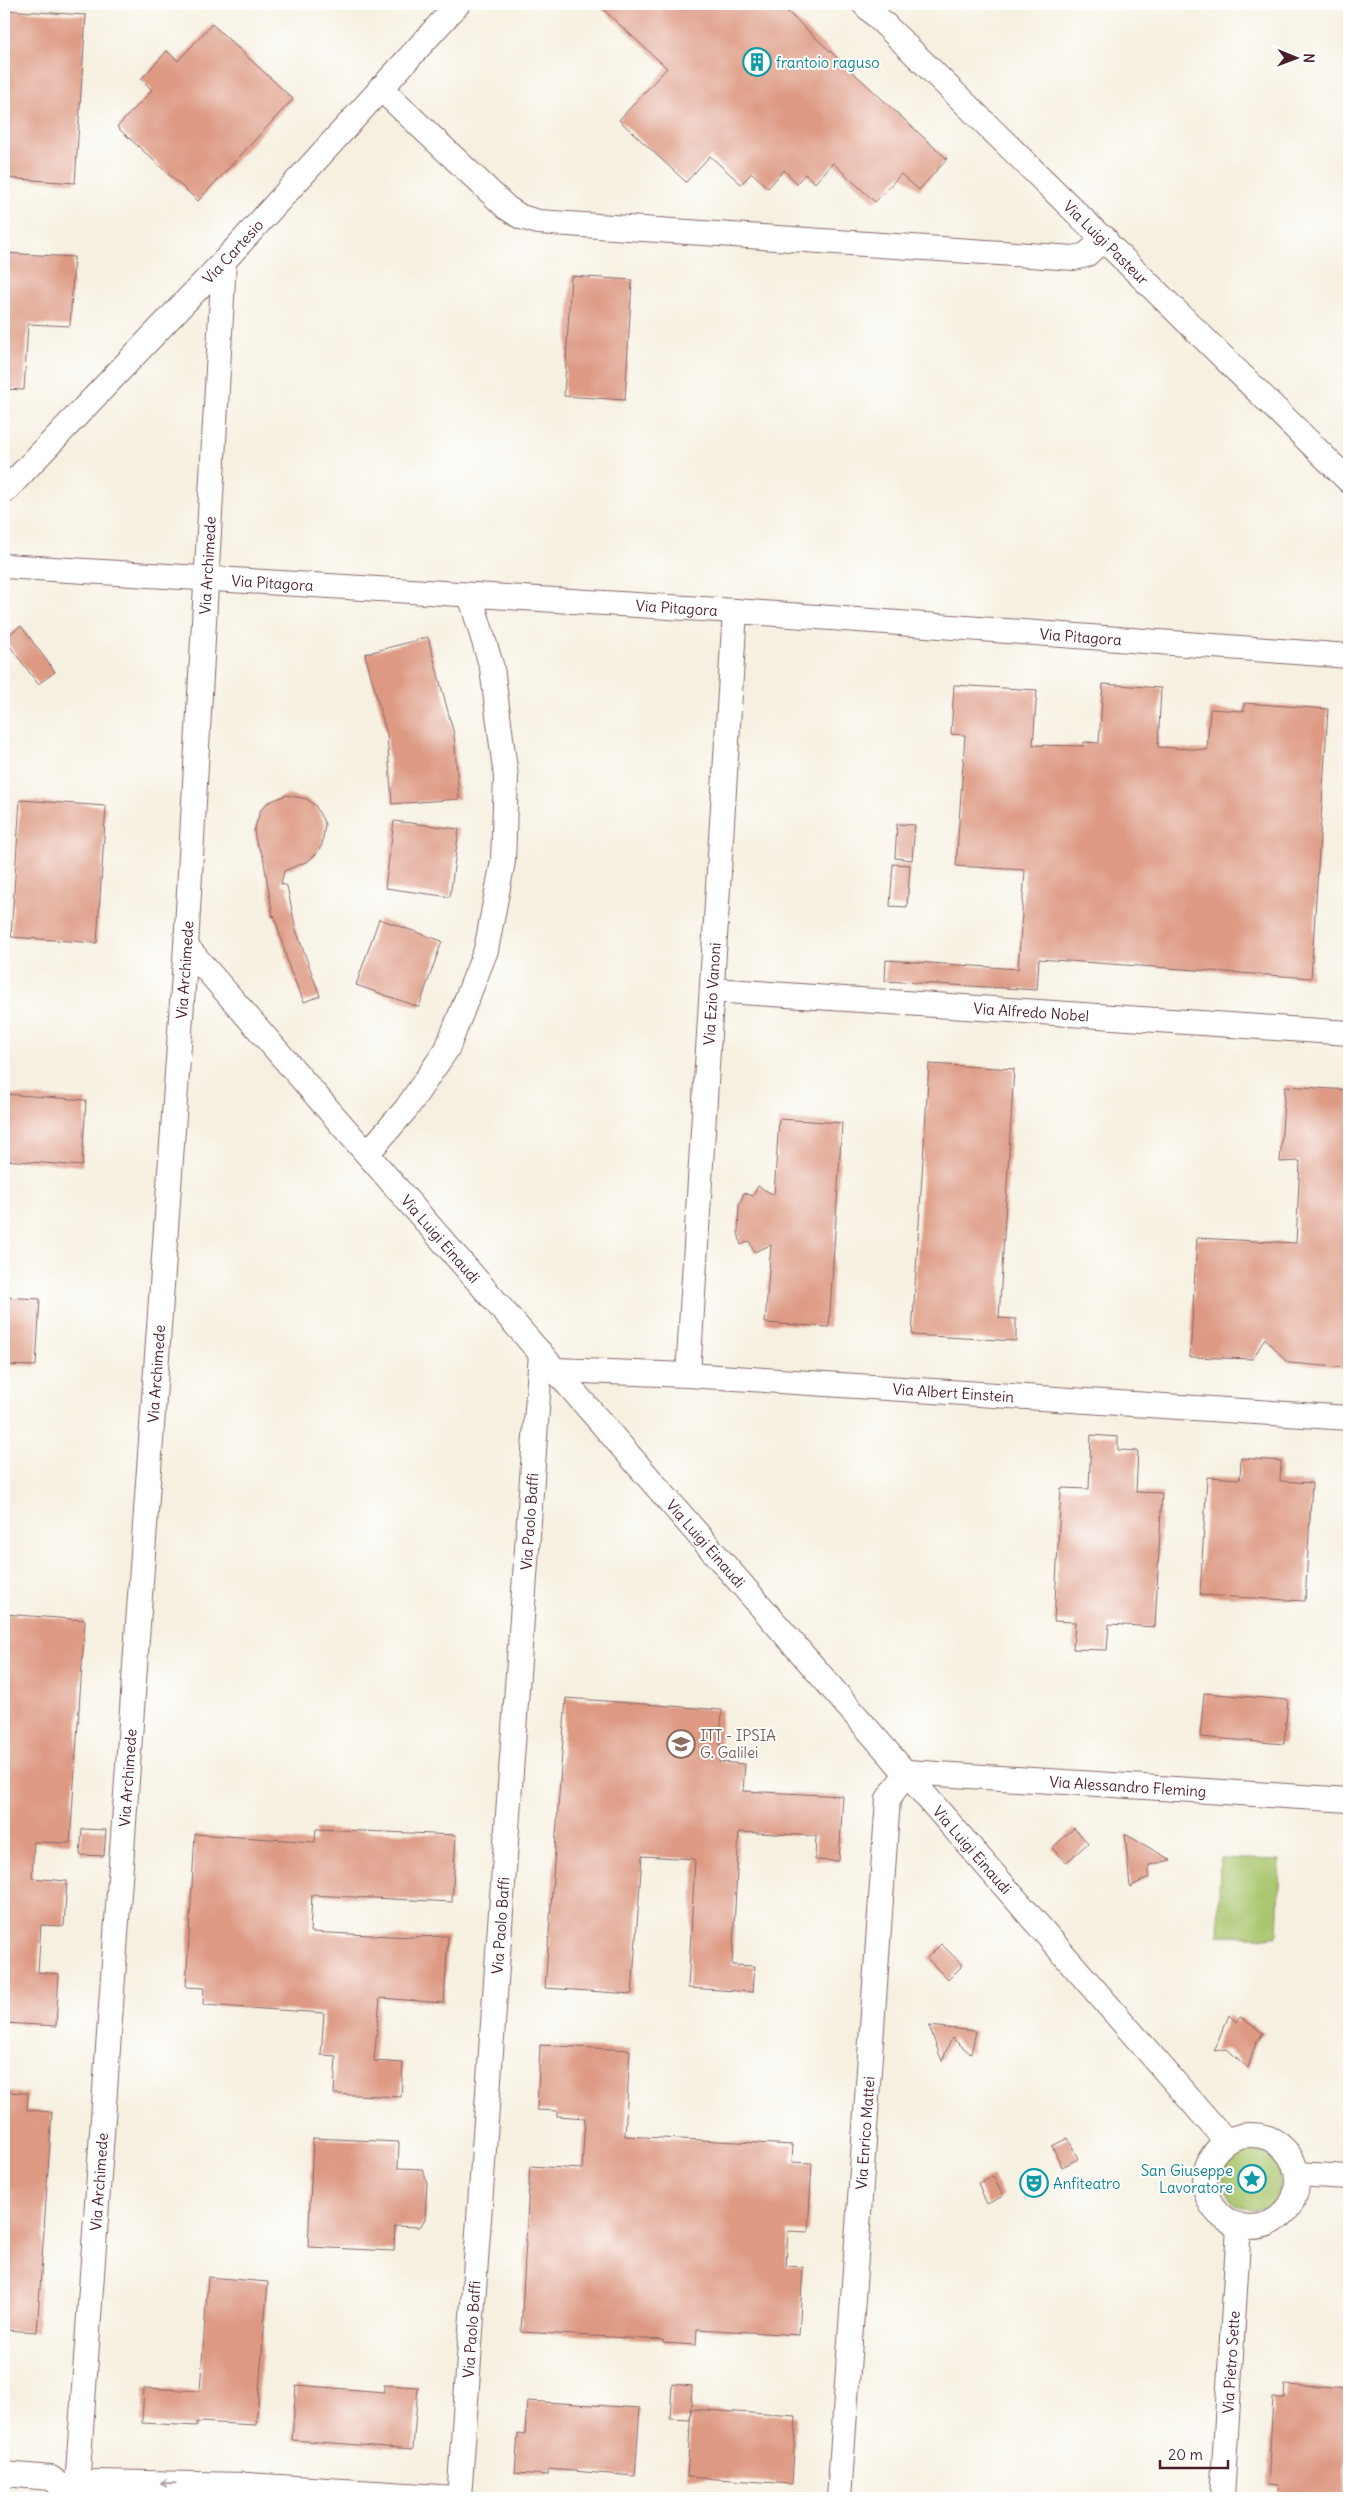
<svg xmlns="http://www.w3.org/2000/svg" width="1353" height="2502" viewBox="0 0 1353 2502" font-family="Delius,sans-serif">
	<style>
		.green { fill: #a8c46b; stroke: #79724b }
		.building { fill: #dd9982 }
		.lines { fill: none; stroke-linecap: round; stroke-linejoin: round }
		.minor-casing { stroke: #86686a; stroke-width: 26 }
		.minor { stroke: #fff; stroke-width: 24 }
		.oneway { stroke: #ae9aa0 }
		.labels { text-anchor: middle; dominant-baseline: central; stroke-width: 4; stroke-linejoin: round; paint-order: stroke }
		.culture-label { font-size: 15px; fill: #0d838f; stroke: #fff; text-anchor: start }
		.street-label { font-size: 15px; fill: #4a1f2b; stroke: #fff }
		.education-label { font-size: 15px; fill: #785e54; stroke: #fff; text-anchor: start }
	</style>
	<rect width="100%" height="100%" fill="#fff"/>
	<filter id="ink" filterUnits="userSpaceOnUse"><feTurbulence type="fractalNoise" baseFrequency=".02" numOctaves="2"/><feDisplacementMap in="SourceGraphic" scale="10" xChannelSelector="R" yChannelSelector="G"/><feConvolveMatrix kernelMatrix="1 2 1 2 8 2 1 2 1" color-interpolation-filters="sRGB"/></filter>
	<filter id="wash" filterUnits="userSpaceOnUse"><feTurbulence type="fractalNoise" baseFrequency=".0096" numOctaves="4" result="noise"/><feDisplacementMap in="SourceGraphic" scale="20" xChannelSelector="R" yChannelSelector="G"/><feGaussianBlur stdDeviation="1.12" result="paint"/><feColorMatrix in="noise" values="0 0 0 0 0 0 0 0 0 0 0 0 0 0 0 0 0 1.4 0 .05"/><feComposite in="paint" operator="in"/></filter>
	<g filter="url(#wash)">
		<rect width="100%" height="100%" fill="#f6f0e0"/>
		<!-- green -->
		<g class="green">
			<path d="M1220 1858 1280 1860 1277 1937 1218 1935Z"/>
			<circle cx="1252" cy="2180" r="29"/>
		</g>
		<g id="blocks">
			<!-- building -->
			<g class="building">
				<path d="M597 4H779L947 159 919 190 901 174 875 202 833 163 815 183 805 174 797 183 784 170 768 188 752 173 741 184 710 156 686 182 619 120 667 68Z"/>
				<path d="M4 10 86 15 75 183 4 178Z"/>
				<path d="M212 24 293 99 198 201 117 127 152 90 141 79 167 51 178 61Z"/>
				<path d="M4 253 74 257 70 326 28 324 24 390 4 389Z"/>
				<path d="M571 276 632 280 625 400 564 396Z"/>
				<path d="M21 626 55 672 38 684 4 638Z"/>
				<path d="M428 637 454 734 459 799 392 804 387 735 365 654Z"/>
				<path d="M1103 684 1161 688 1158 747 1207 750 1210 709 1244 711V703L1328 709 1311 978 1039 959 1037 990 885 981 886 960 1018 969 1025 870 956 866 965 735 951 734 954 685 1037 690 1033 745 1084 746V742L1099 743Z"/>
				<path d="M286 795 307 799 315 805 325 824 322 845 316 854 308 861 284 871 281 884 287 886 296 930 320 996 304 1002 290 970 274 915 273 917 263 856 256 842 254 831 260 811 267 803Z"/>
				<path d="M20 800 106 806 97 943 11 937Z"/>
				<path d="M394 821 459 829 450 897 385 888Z"/>
				<path d="M897 824 915 825 912 860 895 858Z"/>
				<path d="M893 864 910 865 907 907 890 906Z"/>
				<path d="M379 919 442 941 419 1007 356 985Z"/>
				<path d="M929 1064 1014 1069 999 1318 1016 1319V1341L912 1335Z"/>
				<path d="M1285 1086 1349 1090V1330L1347 1368 1290 1363 1286 1361 1265 1338 1253 1359 1190 1357 1197 1238 1296 1243 1300 1161 1280 1162Z"/>
				<path d="M4 1094 86 1100 82 1166 4 1160Z"/>
				<path d="M779 1119 842 1123 829 1327 765 1323 771 1245 754 1252 749 1241 741 1245 738 1232 739 1205 744 1193 753 1196 758 1186 774 1195Z"/>
				<path d="M4 1297 40 1299 36 1366 4 1365Z"/>
				<path d="M1091 1435 1118 1437V1450L1138 1451 1136 1492 1162 1493 1155 1627 1109 1624 1107 1650 1073 1649 1075 1622 1054 1621 1061 1488 1089 1489Z"/>
				<path d="M1241 1458 1281 1461 1280 1481 1312 1483 1305 1601 1200 1595 1207 1477 1240 1479Z"/>
				<path d="M4 1614 85 1620 70 1843 34 1842 32 1878 67 1881 64 1926 41 1925 38 1972 59 1974 56 2026 4 2023Z"/>
				<path d="M1204 1693 1288 1700 1284 1744 1200 1737Z"/>
				<path d="M566 1698 722 1710 719 1762 745 1764 743 1791 843 1796 839 1861 815 1860 816 1836 739 1832 732 1965 755 1966 753 1992 688 1988 695 1859 642 1856 632 1994 545 1988Z"/>
				<path d="M1074 1828 1088 1843 1066 1863 1052 1848Z"/>
				<path d="M82 1829 106 1830 104 1856 80 1855Z"/>
				<path d="M316 1829 456 1835 452 1902 312 1895 310 1932 411 1937 448 1936 444 2003 380 1998 374 2061 403 2063 401 2097 334 2094 336 2056 321 2055 324 2013 203 2005 204 1988 186 1987 195 1834 315 1842Z"/>
				<path d="M1125 1834 1171 1860 1149 1865V1877L1130 1887Z"/>
				<path d="M941 1944 963 1965 948 1980 927 1958Z"/>
				<path d="M1229 2015 1236 2022 1240 2017 1263 2033 1256 2043 1248 2068 1227 2049 1214 2051Z"/>
				<path d="M929 2026 976 2031 971 2054 952 2038 942 2061Z"/>
				<path d="M540 2045 630 2050 625 2136 793 2145 792 2162 812 2163 808 2232 788 2231 786 2266 803 2267 799 2335 697 2329 696 2345 663 2343V2340L521 2332 530 2166 582 2169 585 2118 557 2116V2111L537 2110Z"/>
				<path d="M4 2092 28 2093 27 2110 52 2112 37 2332 4 2330Z"/>
				<path d="M313 2138 399 2142 398 2168 423 2169 427 2183 425 2219 420 2227 395 2226 394 2251 308 2247Z"/>
				<path d="M1068 2138 1078 2159 1062 2167 1052 2146Z"/>
				<path d="M993 2176 1003 2196 987 2204 978 2183Z"/>
				<path d="M208 2277 268 2282 256 2425 197 2422V2426L142 2423 144 2388 200 2391Z"/>
				<path d="M672 2384 692 2386 690 2420 670 2419Z"/>
				<path d="M296 2385 384 2392V2385L418 2387 413 2449 292 2440Z"/>
				<path d="M1285 2385 1349 2389V2459H1346L1344 2498H1277L1278 2486 1268 2485 1273 2398H1284Z"/>
				<path d="M527 2401 640 2408 635 2476 548 2469V2475L515 2473 518 2433 525 2434Z"/>
				<path d="M691 2409 796 2416 792 2484 687 2477Z"/>
			</g>
		</g>
	</g>
	<g filter="url(#ink)">
		<use href="#blocks" fill-opacity="0" stroke="#86686a" stroke-width="1"/>
		<g class="lines">
			<defs>
				<g id="minor">
					<path id="s1" d="M864 4 1349 481"/>
					<path d="M380 88 507 208 521 217 538 222 1074 258 1086 255 1105 238"/>
					<path id="s2" d="M4 492 224 261 458 4"/>
					<path id="s3" d="M4 566 735 611 1349 656"/>
					<path id="s4" d="M186 946 1227 2142"/>
					<path id="s5" d="M713 990 1349 1033"/>
					<path d="M367 1154 406 1109 447 1049 486 950 503 861 506 777 492 668 470 595"/>
					<path id="s6" d="M556 1370 688 1375 1349 1418"/>
					<path id="s7" d="M688 1375 735 611"/>
					<circle cx="1251" cy="2181" r="46"/>
					<path d="M1297 2174 1349 2177"/>
					<path d="M4 2474 51 2478 67 2490"/>
					<path id="s8" d="M77 2486 186 946 224 261"/>
					<path d="M60 2498 69 2488 95 2482 247 2485"/>
					<path d="M288 2498 247 2485 455 2498"/>
					<path id="s9" d="M459 2498 541 1353"/>
					<path id="s10" d="M839 2498 888 1799 907 1772 1349 1800"/>
					<path id="s11" d="M1222 2498 1239 2226"/>
				</g>
			</defs>
			<!-- minor casing -->
			<use href="#minor" class="minor-casing"/>
			<!-- minor -->
			<use href="#minor" class="minor"/>
		</g>
		<!-- one-way arrows -->
		<defs><path id="oneway-shaft" d="M-6 0H5M1.5-3L5.5 0L1.5 3" fill="none" stroke-width="1.6" stroke-linecap="round" stroke-linejoin="round" transform="scale(1.25)"/></defs>
		<use class="oneway" href="#oneway-shaft" transform="translate(168 2483) rotate(-179)"/>
	</g>
	<!-- icons -->
	<defs>
		<symbol id="building-ring" viewBox="-11 -11 22 22"><circle r="9.5" fill="#fff" stroke="#0f9aa8" stroke-width="1.5"/><path d="M-4-6H4V6H1V3H-1V6H-4ZM-2.5-4.3h1.7v1.8h-1.7ZM.8-4.3h1.7v1.8H.8ZM-2.5-1h1.7V.8h-1.7ZM.8-1h1.7V.8H.8Z" fill="#0f9aa8"/></symbol>
		<symbol id="school-ring" viewBox="-11 -11 22 22"><circle r="9.5" fill="#fff" stroke="#8d6e63" stroke-width="1.5"/><path d="M0-5L7-2L0 1L-7-2ZM-4 1L0 2.5L4 1V4Q0 6-4 4Z" fill="#8d6e63"/></symbol>
		<symbol id="sight-ring" viewBox="-11 -11 22 22"><circle r="9.5" fill="#fff" stroke="#0f9aa8" stroke-width="1.5"/><path d="M0-6L1.8-2.2L6-1.7L2.9 1.2L3.7 5.4L0 3.3L-3.7 5.4L-2.9 1.2L-6-1.7L-1.8-2.2Z" fill="#0f9aa8"/></symbol>
		<symbol id="theatre-ring" viewBox="-11 -11 22 22"><circle r="9.5" fill="#fff" stroke="#0f9aa8" stroke-width="1.5"/><path d="M-5-5.5Q0-4 5-5.5V0Q5 5 0 6Q-5 5-5 0ZM-3.3-2.5H-1v1.5H-3.3ZM1-2.5H3.3v1.5H1ZM-2.8 1Q0 5.5 2.8 1Z" fill="#0f9aa8"/></symbol>
	</defs>
	<g fill-rule="evenodd">
		<use href="#building-ring" x="741" y="46" width="32" height="32"/>
		<use href="#school-ring" x="665" y="1728" width="32" height="32"/>
		<use href="#sight-ring" x="1236" y="2163" width="32" height="32"/>
		<use href="#theatre-ring" x="1018" y="2167" width="32" height="32"/>
	</g>
	<g class="labels">
		<!-- culture labels -->
		<g class="culture-label">
			<text x="776" y="62">frantoio raguso</text>
			<text x="1233" y="2170" text-anchor="end">San Giuseppe<tspan x="1233" dy="17">Lavoratore</tspan></text>
			<text x="1053" y="2183">Anfiteatro</text>
		</g>
		<!-- street labels -->
		<g class="street-label">
			<text stroke="none"><textPath href="#s1" startOffset="340">Via Luigi Pasteur</textPath></text>
			<text stroke="none"><textPath href="#s2" startOffset="332">Via Cartesio</textPath></text>
			<text stroke="none"><textPath href="#s8" startOffset="1925">Via Archimede</textPath></text>
			<text stroke="none"><textPath href="#s3" startOffset="269">Via Pitagora</textPath></text>
			<text stroke="none"><textPath href="#s3" startOffset="674">Via Pitagora</textPath></text>
			<text stroke="none"><textPath href="#s3" startOffset="1079">Via Pitagora</textPath></text>
			<text stroke="none"><textPath href="#s8" startOffset="1520">Via Archimede</textPath></text>
			<text stroke="none"><textPath href="#s7" startOffset="382">Via Ezio Vanoni</textPath></text>
			<text stroke="none"><textPath href="#s5" startOffset="319">Via Alfredo Nobel</textPath></text>
			<text stroke="none"><textPath href="#s4" startOffset="388">Via Luigi Einaudi</textPath></text>
			<text stroke="none"><textPath href="#s8" startOffset="1115">Via Archimede</textPath></text>
			<text stroke="none"><textPath href="#s6" startOffset="398">Via Albert Einstein</textPath></text>
			<text stroke="none"><textPath href="#s9" startOffset="979">Via Paolo Baffi</textPath></text>
			<text stroke="none"><textPath href="#s4" startOffset="792">Via Luigi Einaudi</textPath></text>
			<text stroke="none"><textPath href="#s8" startOffset="710">Via Archimede</textPath></text>
			<text stroke="none"><textPath href="#s10" startOffset="955">Via Alessandro Fleming</textPath></text>
			<text stroke="none"><textPath href="#s4" startOffset="1198">Via Luigi Einaudi</textPath></text>
			<text stroke="none"><textPath href="#s9" startOffset="574">Via Paolo Baffi</textPath></text>
			<text stroke="none"><textPath href="#s10" startOffset="366">Via Enrico Mattei</textPath></text>
			<text stroke="none"><textPath href="#s8" startOffset="305">Via Archimede</textPath></text>
			<text stroke="none"><textPath href="#s9" startOffset="169">Via Paolo Baffi</textPath></text>
			<text stroke="none"><textPath href="#s11" startOffset="136">Via Pietro Sette</textPath></text>
		</g>
		<!-- education labels -->
		<g class="education-label">
			<text x="700" y="1735">ITT - IPSIA<tspan x="700" dy="17">G. Galilei</tspan></text>
		</g>
	</g>
	<!-- margin -->
	<rect width="1353" height="2502" fill="none" stroke="#fff" stroke-width="20"/>
	<!-- north arrow -->
	<g transform="translate(1296 58) rotate(91)" stroke="#ffffff" stroke-width="4" paint-order="stroke">
	<path d="M0-4L9 19L0 12L-9 19Z" fill="#4a1f2b"/>
	<text y="-8" font-size="14" font-weight="bold" text-anchor="middle" fill="#4a1f2b">N</text>
	</g>
	<!-- scale -->
	<path d="M1160 2460v8h68v-8" fill="none" stroke="#4a1f2b" stroke-width="2.5"/>
	<text x="1168" y="2460" font-size="15" fill="#4a1f2b" stroke="#ffffff" stroke-width="4" paint-order="stroke">20 m</text>
</svg>
